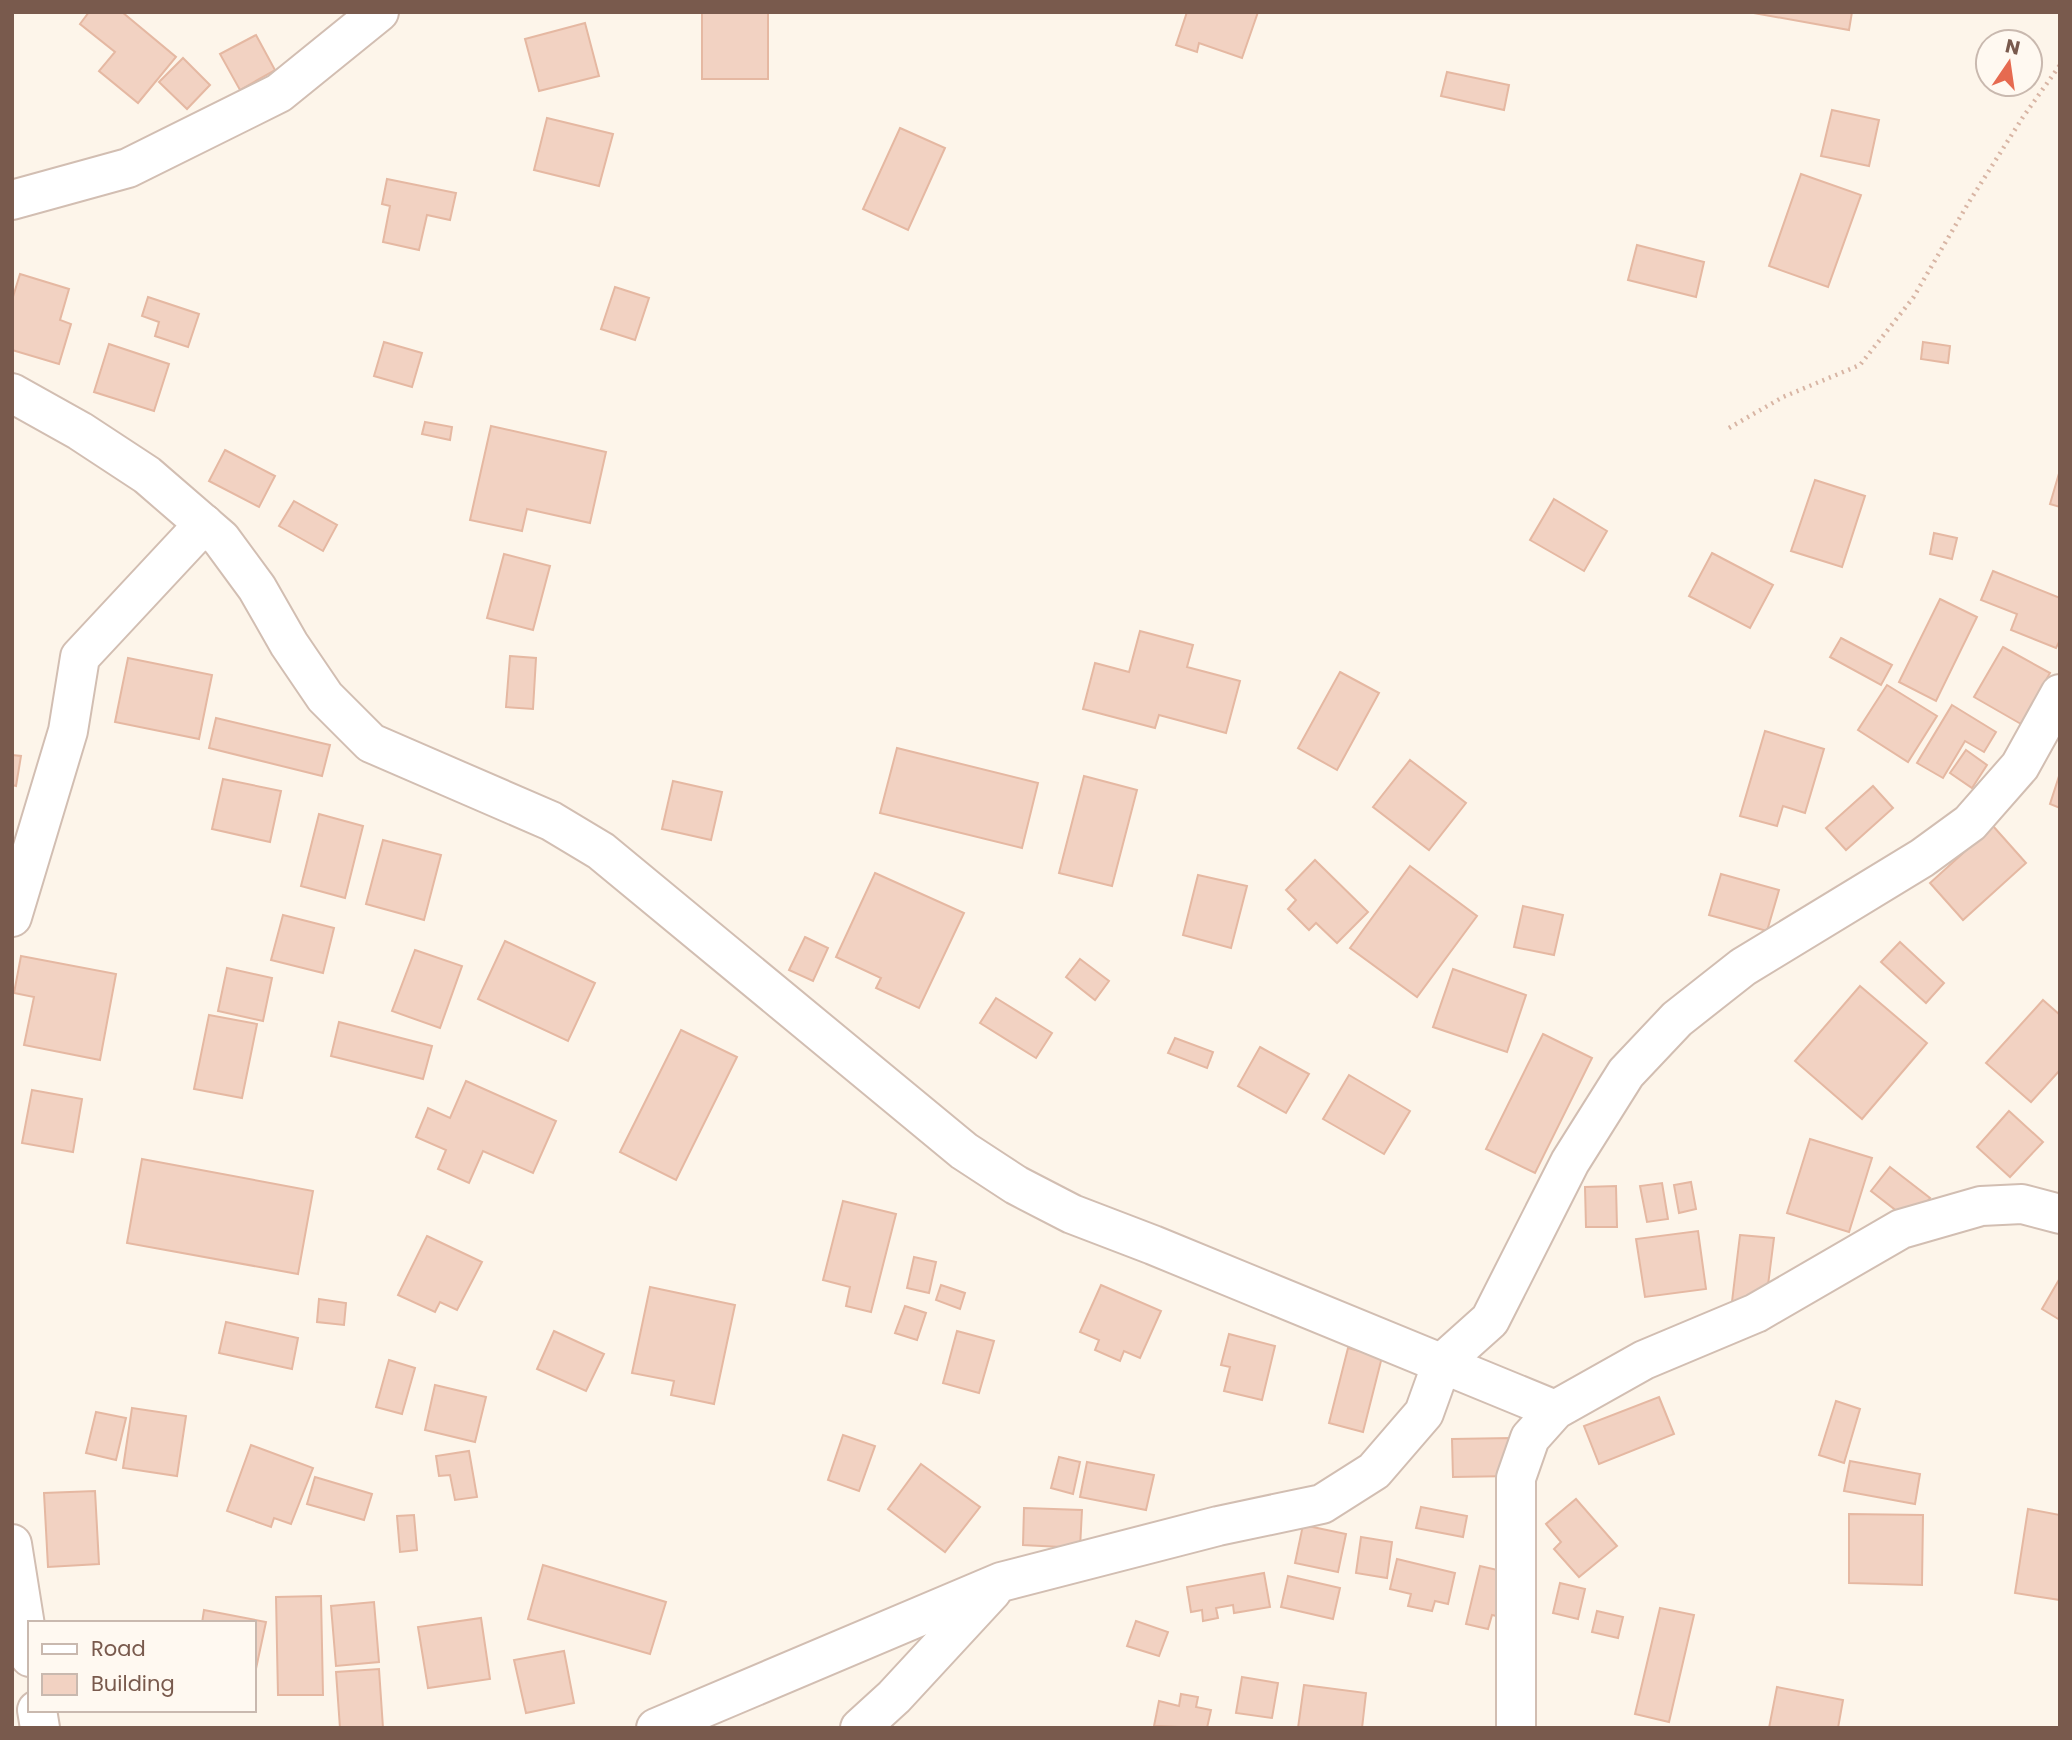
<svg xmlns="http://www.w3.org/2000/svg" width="2072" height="1740" viewBox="0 0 2072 1740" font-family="Poppins,sans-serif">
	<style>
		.building { fill: #f2d2c2; stroke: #e5b8a2; stroke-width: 2 }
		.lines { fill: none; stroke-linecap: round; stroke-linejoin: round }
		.minor-casing { stroke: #d2beb2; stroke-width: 42 }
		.path { stroke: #d8b5a4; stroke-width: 4.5; stroke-dasharray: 2 5; stroke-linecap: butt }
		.minor { stroke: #fff; stroke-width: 38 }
	</style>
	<rect width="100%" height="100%" fill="#fdf5ea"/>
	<!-- building -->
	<g class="building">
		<path d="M89 12H122L176 57 138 103 99 71 115 52 80 24Z"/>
		<path d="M768 12V79H702V13Z"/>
		<path d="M1187 12H1258L1242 58 1199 43 1197 52 1176 45Z"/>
		<path d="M1748 12H1852L1849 30Z"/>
		<path d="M585 23 599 76 539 91 525 39Z"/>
		<path d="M256 35 275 70 240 90 220 54Z"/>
		<path d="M183 58 210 85 187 109 159 82Z"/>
		<path d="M1447 72 1509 85 1504 110 1441 96Z"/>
		<path d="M1832 110 1879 120 1869 166 1821 156Z"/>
		<path d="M547 118 613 134 599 186 534 170Z"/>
		<path d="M900 128 945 148 908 230 863 209Z"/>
		<path d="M1801 174 1861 195 1828 287 1769 266Z"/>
		<path d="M387 179 456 193 450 220 427 215 419 250 383 242 390 206 382 204Z"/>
		<path d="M1637 245 1704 262 1696 297 1628 280Z"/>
		<path d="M20 274 69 289 60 320 71 324 59 364 12 350V300Z"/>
		<path d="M615 287 649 298 635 340 601 329Z"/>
		<path d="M148 297 199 314 188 347 155 336 159 322 142 316Z"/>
		<path d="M384 342 422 353 412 387 374 376Z"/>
		<path d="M1923 342 1950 346 1948 363 1921 359Z"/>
		<path d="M109 344 169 364 154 411 94 392Z"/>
		<path d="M425 422 452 427 450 440 422 434Z"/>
		<path d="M491 426 606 452 590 523 527 509 522 531 470 520Z"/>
		<path d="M225 450 275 476 259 507 209 481Z"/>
		<path d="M2060 470V507L2050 504Z"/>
		<path d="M1815 480 1865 496 1842 567 1791 551Z"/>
		<path d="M1554 499 1607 531 1584 571 1530 540Z"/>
		<path d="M294 501 337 525 323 551 279 526Z"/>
		<path d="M1934 533 1957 538 1952 559 1930 554Z"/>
		<path d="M1712 553 1773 585 1750 628 1689 596Z"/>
		<path d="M504 554 550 566 533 630 487 618Z"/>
		<path d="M1993 571 2060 598V640L2056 648 2011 630 2017 614 1981 600Z"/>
		<path d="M1940 599 1977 617 1936 701 1899 682Z"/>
		<path d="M1140 631 1193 645 1187 667 1240 681 1226 733 1159 715 1155 728 1083 709 1095 663 1129 672Z"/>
		<path d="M1841 638 1892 665 1881 685 1830 657Z"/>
		<path d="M2003 647 2050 673 2021 724 1974 697Z"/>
		<path d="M510 656 536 658 533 709 506 707Z"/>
		<path d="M128 658 212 675 199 739 115 722Z"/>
		<path d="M1340 672 1379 693 1337 770 1298 748Z"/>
		<path d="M1887 685 1937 716 1908 762 1858 730Z"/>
		<path d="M1952 705 1996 732 1984 752 1965 741 1943 778 1917 763Z"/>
		<path d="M216 718 330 745 322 776 209 748Z"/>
		<path d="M1765 731 1824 749 1805 813 1783 806 1777 826 1740 816Z"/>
		<path d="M897 748 1038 783 1022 848 880 813Z"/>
		<path d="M1966 750 1987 765 1972 788 1950 773Z"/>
		<path d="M12 755 21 756 16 786 12 785Z"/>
		<path d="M1410 760 1466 803 1429 850 1373 807Z"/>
		<path d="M2060 773V808L2050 804Z"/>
		<path d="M1084 776 1137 790 1112 886 1059 873Z"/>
		<path d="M223 779 281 791 270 842 212 829Z"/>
		<path d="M673 781 722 792 711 840 662 829Z"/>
		<path d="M1873 786 1893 808 1846 850 1826 828Z"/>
		<path d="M319 814 363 826 345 898 301 886Z"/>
		<path d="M1993 826 2026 863 1963 920 1930 883Z"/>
		<path d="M383 840 441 855 424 920 366 904Z"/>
		<path d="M1315 860 1368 912 1337 943 1316 923 1309 930 1288 909 1296 900 1286 890Z"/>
		<path d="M1410 866 1477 916 1417 997 1350 948Z"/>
		<path d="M875 873 964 913 919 1008 876 988 881 978 836 957Z"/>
		<path d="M1721 874 1779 890 1767 931 1709 915Z"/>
		<path d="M1198 875 1247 886 1231 948 1183 935Z"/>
		<path d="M1523 906 1563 915 1554 955 1514 947Z"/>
		<path d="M283 915 334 928 323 973 271 960Z"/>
		<path d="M805 937 828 948 813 981 789 970Z"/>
		<path d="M505 941 595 983 568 1041 478 999Z"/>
		<path d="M1900 942 1944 983 1926 1003 1881 962Z"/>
		<path d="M415 950 462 966 440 1028 392 1011Z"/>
		<path d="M21 956 116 974 100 1060 24 1045 34 997 14 993Z"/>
		<path d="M1080 959 1109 981 1095 1000 1066 977Z"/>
		<path d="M227 968 272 978 263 1021 218 1011Z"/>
		<path d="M1453 969 1526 995 1507 1052 1433 1027Z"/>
		<path d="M1860 986 1927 1043 1862 1119 1795 1061Z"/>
		<path d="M996 998 1052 1033 1036 1058 980 1023Z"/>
		<path d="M2043 1000 2060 1015V1070L2031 1102 1986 1063Z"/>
		<path d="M209 1015 257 1024 242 1098 194 1089Z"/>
		<path d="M339 1022 432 1046 423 1079 331 1056Z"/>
		<path d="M681 1030 737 1057 676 1180 620 1152Z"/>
		<path d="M1543 1034 1592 1058 1535 1173 1486 1149Z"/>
		<path d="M1175 1038 1213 1052 1207 1068 1168 1053Z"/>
		<path d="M1260 1047 1309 1074 1286 1113 1238 1086Z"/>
		<path d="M1349 1075 1410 1111 1384 1154 1323 1119Z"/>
		<path d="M466 1081 556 1121 533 1173 483 1151 469 1183 438 1169 446 1150 416 1137 428 1108 450 1118Z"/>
		<path d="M32 1090 82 1099 73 1152 22 1143Z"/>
		<path d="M2009 1111 2043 1142 2010 1177 1977 1147Z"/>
		<path d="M1810 1139 1872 1158 1849 1232 1787 1213Z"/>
		<path d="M142 1159 313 1191 298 1274 127 1243Z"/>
		<path d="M1890 1167 1930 1198 1911 1222 1871 1191Z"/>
		<path d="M1691 1182 1696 1209 1679 1213 1674 1185Z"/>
		<path d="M1662 1183 1668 1219 1647 1222 1640 1186Z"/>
		<path d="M1616 1186 1617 1227H1586L1585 1187Z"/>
		<path d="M843 1201 896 1214 871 1312 846 1306 850 1287 823 1280Z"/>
		<path d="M1698 1231 1706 1289 1645 1297 1636 1239Z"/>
		<path d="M1740 1235 1774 1238 1767 1293 1731 1310Z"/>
		<path d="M427 1236 482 1262 457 1310 440 1302 435 1312 398 1295Z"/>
		<path d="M914 1257 936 1262 929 1293 907 1288Z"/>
		<path d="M2060 1278V1320L2042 1309Z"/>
		<path d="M941 1285 965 1293 960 1309 936 1300Z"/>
		<path d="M1101 1285 1161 1311 1140 1358 1124 1351 1120 1361 1095 1350 1099 1340 1080 1332Z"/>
		<path d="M650 1287 735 1305 714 1404 671 1395 674 1381 632 1373Z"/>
		<path d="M319 1299 346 1303 344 1325 317 1322Z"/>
		<path d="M905 1306 926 1313 917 1340 895 1333Z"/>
		<path d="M226 1322 298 1338 292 1369 219 1353Z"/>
		<path d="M554 1331 604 1354 586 1391 537 1369Z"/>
		<path d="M957 1331 994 1341 979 1393 943 1383Z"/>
		<path d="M1229 1334 1275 1346 1262 1400 1224 1391 1230 1367 1221 1365Z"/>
		<path d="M1348 1348 1382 1357 1363 1432 1329 1423Z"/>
		<path d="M389 1360 415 1368 402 1414 376 1407Z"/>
		<path d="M435 1385 486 1397 475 1442 425 1430Z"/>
		<path d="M1659 1397 1674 1434 1599 1464 1584 1426Z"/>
		<path d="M1836 1401 1860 1409 1844 1463 1819 1455Z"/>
		<path d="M132 1408 186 1416 177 1476 123 1468Z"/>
		<path d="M96 1412 126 1418 116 1460 86 1453Z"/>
		<path d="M843 1435 875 1446 859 1491 828 1480Z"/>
		<path d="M1511 1438 1512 1476 1453 1477 1452 1439Z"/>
		<path d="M251 1445 313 1468 291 1524 274 1518 271 1527 227 1511Z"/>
		<path d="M469 1451 477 1497 455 1500 450 1475 439 1476 436 1456Z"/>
		<path d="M1059 1457 1080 1462 1073 1494 1051 1488Z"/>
		<path d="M1850 1461 1920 1474 1915 1504 1844 1491Z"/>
		<path d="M1087 1462 1154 1475 1146 1510 1080 1497Z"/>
		<path d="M921 1464 980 1507 945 1552 888 1509Z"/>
		<path d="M315 1477 372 1494 364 1520 307 1504Z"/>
		<path d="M95 1491 99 1564 48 1567 44 1493Z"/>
		<path d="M1576 1499 1617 1546 1579 1577 1554 1549 1561 1542 1546 1524Z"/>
		<path d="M1421 1507 1467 1516 1463 1537 1416 1528Z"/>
		<path d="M1024 1508 1082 1510 1080 1548 1023 1545Z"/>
		<path d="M2028 1509 2060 1515V1600L2015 1593Z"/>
		<path d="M1849 1514 1923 1515 1922 1585 1849 1583Z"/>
		<path d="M414 1515 417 1550 400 1552 397 1516Z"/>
		<path d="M1303 1525 1346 1534 1338 1572 1295 1563Z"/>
		<path d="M1361 1537 1392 1542 1387 1578 1356 1573Z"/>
		<path d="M1397 1559 1455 1573 1448 1604 1435 1601 1432 1611 1408 1606 1411 1594 1390 1589Z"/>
		<path d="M543 1565 666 1602 650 1654 528 1619Z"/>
		<path d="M1480 1566 1502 1571 1505 1618 1492 1615 1488 1629 1466 1624Z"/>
		<path d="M1264 1573 1270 1607 1234 1613 1233 1605 1216 1608 1218 1618 1203 1621 1202 1610 1191 1612 1187 1587Z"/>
		<path d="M1288 1576 1340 1588 1333 1619 1281 1607Z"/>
		<path d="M1560 1583 1585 1589 1578 1619 1553 1613Z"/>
		<path d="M321 1596 323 1695H278L276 1597Z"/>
		<path d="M374 1602 379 1662 336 1666 331 1606Z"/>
		<path d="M1660 1608 1694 1615 1669 1722 1635 1714Z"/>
		<path d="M204 1610 266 1622 254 1678V1623H202Z"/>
		<path d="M1597 1611 1623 1617 1618 1638 1592 1632Z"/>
		<path d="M481 1618 490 1679 428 1688 418 1627Z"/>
		<path d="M1136 1621 1168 1632 1159 1656 1127 1646Z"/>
		<path d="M564 1651 574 1703 526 1713 514 1660Z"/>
		<path d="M379 1669 383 1728H340L336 1672Z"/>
		<path d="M1242 1677 1278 1683 1272 1718 1236 1713Z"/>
		<path d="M1304 1685 1366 1693 1362 1728H1298Z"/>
		<path d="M1777 1687 1843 1700 1838 1728H1769Z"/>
		<path d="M1181 1694 1198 1697 1196 1707 1211 1710 1207 1728 1154 1726 1159 1701 1179 1706Z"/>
	</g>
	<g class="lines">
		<defs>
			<g id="minor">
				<path d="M12 200 128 168 279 93 379 12"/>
				<path d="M12 393 80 431 147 475 221 539 257 588 289 644 325 697 371 743 551 821 601 851 964 1151 1016 1185 1072 1214 1153 1245 1555 1410"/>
				<path d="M12 917 68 731 80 657 204 524"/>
				<path d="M12 1544 30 1657"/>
				<path d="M37 1710 40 1728"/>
				<path d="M656 1728 1001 1582 1218 1526 1322 1504 1374 1471 1424 1413 1442 1363 1490 1320 1570 1162 1626 1073 1677 1019 1743 967 1922 858 1970 823 2020 766 2060 694"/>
				<path d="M860 1728 894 1697 992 1591"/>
				<path d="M1516 1728V1478L1530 1438 1555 1410 1644 1360 1756 1313 1901 1229 1981 1206 2022 1204 2060 1214"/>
			</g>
		</defs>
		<!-- minor casing -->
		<use href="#minor" class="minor-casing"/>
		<!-- path -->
		<path class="path" d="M1729 428 1783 397 1860 365 1913 298 1969 202 2023 117 2060 65"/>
		<!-- minor -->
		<use href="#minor" class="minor"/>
	</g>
	<!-- border -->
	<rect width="2072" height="1740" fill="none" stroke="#795a4d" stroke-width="28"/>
	<!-- legend -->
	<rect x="28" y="1621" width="228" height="91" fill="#fff9f1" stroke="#c9b9af" stroke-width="2"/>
	<rect x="42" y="1644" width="35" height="10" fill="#ffffff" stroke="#c9b9af" stroke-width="2"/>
	<text x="91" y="1656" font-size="21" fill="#795a4d">Road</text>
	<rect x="42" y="1674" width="35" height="21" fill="#f2d2c2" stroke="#c9b9af" stroke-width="2"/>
	<text x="91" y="1691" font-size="21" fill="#795a4d">Building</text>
	<!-- north arrow -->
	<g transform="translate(2009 63) rotate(13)"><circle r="33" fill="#fff9f1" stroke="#c9b9af" stroke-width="2"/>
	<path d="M0-5L12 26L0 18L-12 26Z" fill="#e66a50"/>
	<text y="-10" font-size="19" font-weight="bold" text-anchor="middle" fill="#795a4d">N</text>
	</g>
</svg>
